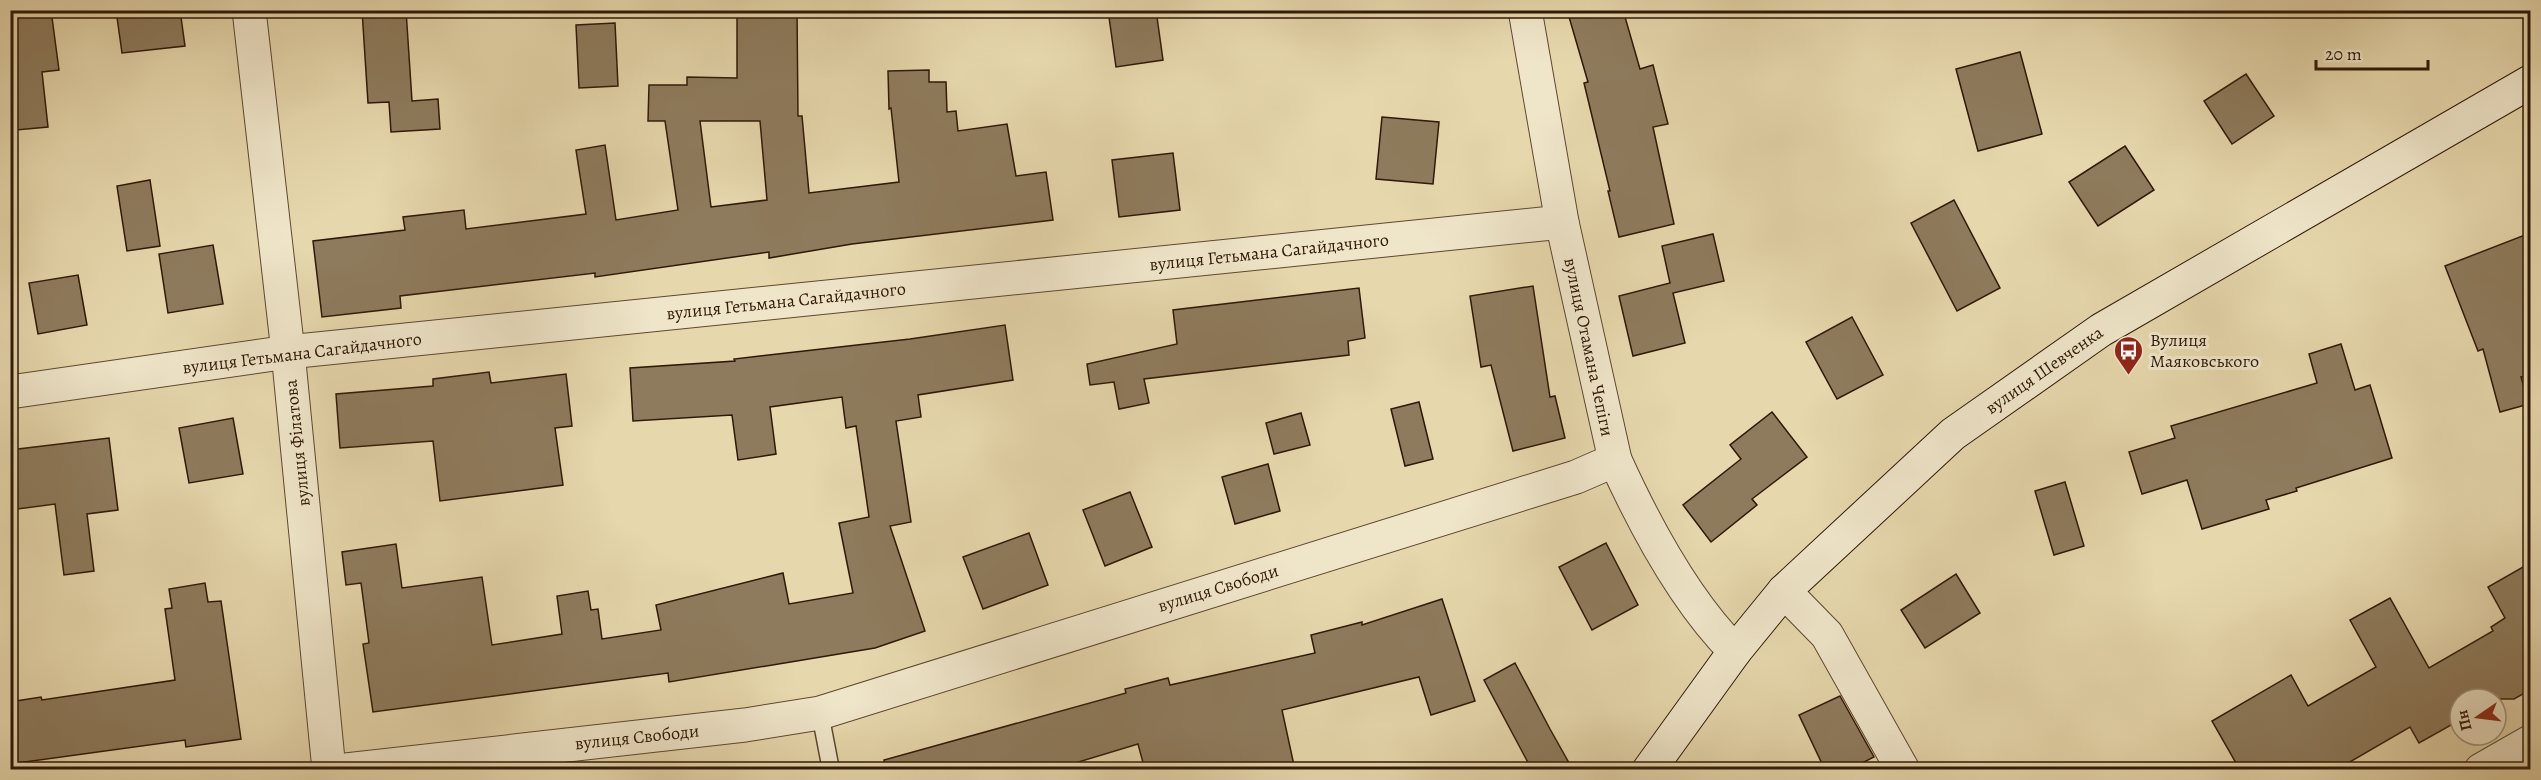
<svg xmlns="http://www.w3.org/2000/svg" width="2541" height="780" viewBox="0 0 2541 780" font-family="Alegreya,serif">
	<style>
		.building { fill: #8e7b5d; stroke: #2f1807; stroke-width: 1.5; fill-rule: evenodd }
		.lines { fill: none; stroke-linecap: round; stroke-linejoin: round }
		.lane-casing { stroke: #5d4830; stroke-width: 19 }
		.street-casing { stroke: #5d4830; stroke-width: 35 }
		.secondary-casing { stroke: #2f1807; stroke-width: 35 }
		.lane { stroke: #efe5c9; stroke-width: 16 }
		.street { stroke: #efe5c9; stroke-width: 33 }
		.secondary { stroke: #efe5c9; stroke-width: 33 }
		.labels { text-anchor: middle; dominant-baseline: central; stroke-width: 6; stroke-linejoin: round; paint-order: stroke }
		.street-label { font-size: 18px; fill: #2f1807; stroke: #efe5c9 }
		.poi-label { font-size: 18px; fill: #2f1807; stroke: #efe5c9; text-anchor: start }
	</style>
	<rect width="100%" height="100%" fill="#e6d7ac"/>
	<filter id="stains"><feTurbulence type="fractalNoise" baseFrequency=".00333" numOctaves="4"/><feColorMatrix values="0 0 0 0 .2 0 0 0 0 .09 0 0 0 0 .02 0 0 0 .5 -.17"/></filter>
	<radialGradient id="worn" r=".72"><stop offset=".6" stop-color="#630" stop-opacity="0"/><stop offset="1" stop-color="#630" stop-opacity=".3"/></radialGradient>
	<!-- building -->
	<g class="building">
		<path d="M10 10H51L59 70 42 72 48 127 16 130 10 80Z"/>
		<path d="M116 10H180L185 46 122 53Z"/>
		<path d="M362 10H406L412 101 438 99 440 129 391 132 389 102 368 103Z"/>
		<path d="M737 10H797L798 116H802L809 193 899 182 891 108 889 109 888 71 929 70V82H946L947 112 956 111 958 131 1007 124 1016 176 1046 172 1053 220 852 244 769 258V252L595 277V273L400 296 401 308 322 317 313 241 405 230 403 217 464 210 466 229 586 214 576 150 605 145 616 220 678 210 665 121H648L649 85H687V77L737 78ZM700 121H760L767 200 711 207Z"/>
		<path d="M1108 10H1156L1163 60 1116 67Z"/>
		<path d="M1567 10H1623L1640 69 1653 65 1668 124 1653 127 1674 224 1619 237 1608 191H1610L1584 83 1588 82Z"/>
		<path d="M615 23 618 86 579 88 576 25Z"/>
		<path d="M2020 52 2042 134 1978 151 1956 69Z"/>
		<path d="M2246 74 2274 116 2232 144 2204 101Z"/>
		<path d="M1382 117 1439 122 1433 184 1376 179Z"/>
		<path d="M2125 146 2154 190 2098 226 2069 182Z"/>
		<path d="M1173 153 1180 210 1119 217 1112 160Z"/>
		<path d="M150 180 160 246 127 251 117 186Z"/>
		<path d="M1954 200 2000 288 1957 311 1911 223Z"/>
		<path d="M2530 233V376L2521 377 2529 404 2500 412 2483 349 2478 351 2445 266Z"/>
		<path d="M1713 234 1724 281 1673 293 1685 343 1633 356 1619 296 1670 283 1662 246Z"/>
		<path d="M213 245 223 304 168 313 159 254Z"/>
		<path d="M78 275 87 325 38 334 29 283Z"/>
		<path d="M1533 286 1550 397 1555 396 1565 438 1513 451 1491 365 1481 367 1470 296Z"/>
		<path d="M1359 288 1365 338 1348 341 1349 355 1144 379 1149 403 1119 409 1114 382 1090 385 1087 364 1177 344 1173 310Z"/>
		<path d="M1852 317 1883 375 1837 399 1806 342Z"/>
		<path d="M1005 325 1013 380 918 395 921 417 896 421 911 522 890 526 925 631 875 648 669 682 668 673 373 712 363 644 369 643 361 583 346 585 342 552 396 544 402 588 482 577 492 645 562 634 557 596 588 591 591 610 598 609 602 639 661 630 656 605 783 573 789 604 853 593 839 523 869 517 856 426 846 428 842 397 770 407 776 454 738 460 732 415 633 421 630 368 735 361 734 359 910 339Z"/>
		<path d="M2341 344 2355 390 2370 385 2392 458 2296 488 2297 491 2266 500 2269 509 2202 529 2187 480 2142 494 2129 452 2175 438 2171 426 2317 383 2309 354Z"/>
		<path d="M489 372 491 383 566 374 572 426 555 428 563 485 440 501 433 441 340 448 336 394 433 386V379Z"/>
		<path d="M1419 402 1433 459 1405 466 1391 409Z"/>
		<path d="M1772 412 1807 457 1752 499 1757 505 1711 542 1683 505 1741 459 1730 445Z"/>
		<path d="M1301 413 1310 445 1274 454 1266 423Z"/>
		<path d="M233 418 243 474 189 483 179 428Z"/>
		<path d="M109 438 118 510 87 514 94 571 64 575 55 504 10 510V450Z"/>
		<path d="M1268 464 1280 511 1235 524 1222 477Z"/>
		<path d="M2065 482 2084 546 2054 555 2035 491Z"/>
		<path d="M1130 492 1152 547 1105 566 1083 510Z"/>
		<path d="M1029 533 1048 585 983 609 963 557Z"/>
		<path d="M1606 543 1638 605 1592 630 1559 567Z"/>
		<path d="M2530 563V690L2514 699H2460V720L2419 743 2410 727 2336 770H2240L2212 721 2291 675 2308 706 2376 667 2350 620 2390 598 2429 668 2493 631 2491 627 2505 618 2488 587Z"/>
		<path d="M1956 574 1980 613 1925 648 1901 610Z"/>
		<path d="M205 583 208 602 221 601 241 739 186 747 185 740 10 764V702L41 697 42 700 175 680 165 609 172 608 169 589Z"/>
		<path d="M1442 599 1475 701 1431 715 1419 677 1282 710 1295 770H1145L1138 744 1052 770H886L884 760 1126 693 1125 689 1168 678 1170 685 1315 653 1311 635 1362 622V625Z"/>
		<path d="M1515 663 1550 729 1573 770H1532L1484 680Z"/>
		<path d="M1840 696 1874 757 1848 770H1825L1799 715Z"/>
	</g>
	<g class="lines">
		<defs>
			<path id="lane" d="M820 713 831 770"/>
			<g id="street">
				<path d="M249 10 288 352 329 770"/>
				<path d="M1525 10 1562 222 1615 460C1644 524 1685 601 1735 651"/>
				<path d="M10 392 288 352 1562 222"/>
				<path d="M1784 591 1827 635 1903 770"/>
				<path d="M346 770 745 725 820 713 1576 477 1615 460"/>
				<path d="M2481 770 2530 742"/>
			</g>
			<path id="secondary" d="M1649 770 1735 651 1784 591 1953 434 2101 330 2530 82"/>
		</defs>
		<!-- lane casing -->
		<use href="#lane" class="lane-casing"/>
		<!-- street casing -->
		<use href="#street" class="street-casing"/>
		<!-- secondary casing -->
		<use href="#secondary" class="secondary-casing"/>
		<!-- lane -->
		<use href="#lane" class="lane"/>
		<!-- street -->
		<use href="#street" class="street"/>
		<!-- secondary -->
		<use href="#secondary" class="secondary"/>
	</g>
	<!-- icons -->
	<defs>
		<symbol id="bus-pin" viewBox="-11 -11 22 30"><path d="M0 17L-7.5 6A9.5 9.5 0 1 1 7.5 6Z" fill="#8f2418" stroke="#efe5c9"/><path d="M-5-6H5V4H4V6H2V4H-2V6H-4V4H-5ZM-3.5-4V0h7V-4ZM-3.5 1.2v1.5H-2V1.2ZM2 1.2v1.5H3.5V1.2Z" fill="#fff"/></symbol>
	</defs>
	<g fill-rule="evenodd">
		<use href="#bus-pin" x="2112" y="334" width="33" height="45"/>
	</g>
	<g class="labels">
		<!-- street labels -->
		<g class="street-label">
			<text transform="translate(1269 252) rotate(-6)">вулиця Гетьмана Сагайдачного</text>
			<text transform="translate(786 301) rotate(-6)">вулиця Гетьмана Сагайдачного</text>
			<text transform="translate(1589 347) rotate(78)">вулиця Отамана Чепіги</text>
			<text transform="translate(302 353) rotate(-7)">вулиця Гетьмана Сагайдачного</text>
			<text transform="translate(2044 370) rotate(-35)">вулиця Шевченка</text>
			<text transform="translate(297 443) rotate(-96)">вулиця Філатова</text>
			<text transform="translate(1218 588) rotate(-17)">вулиця Свободи</text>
			<text transform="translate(637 737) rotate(-6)">вулиця Свободи</text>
		</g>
		<!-- poi labels -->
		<g class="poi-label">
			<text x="2150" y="340">Вулиця<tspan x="2150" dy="21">Маяковського</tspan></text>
		</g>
	</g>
	<!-- margin -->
	<rect width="2541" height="780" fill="none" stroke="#e6d7ac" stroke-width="36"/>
	<rect x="12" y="12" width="2517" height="756" fill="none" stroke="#2f1807" stroke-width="3"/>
	<rect x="18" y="18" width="2505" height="744" fill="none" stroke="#2f1807" stroke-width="1.5"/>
	<!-- north arrow -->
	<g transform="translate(2478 717) rotate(256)"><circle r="28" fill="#efe5c9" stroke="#a2937b" stroke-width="1.5"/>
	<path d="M0-4.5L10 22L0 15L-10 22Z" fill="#8f2418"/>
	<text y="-9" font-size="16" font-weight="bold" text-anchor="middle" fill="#2f1807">Пн</text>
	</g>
	<!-- scale -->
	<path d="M2316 60v9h112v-9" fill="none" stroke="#2f1807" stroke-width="3"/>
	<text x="2325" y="60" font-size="18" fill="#2f1807" stroke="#efe5c9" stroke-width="4.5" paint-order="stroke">20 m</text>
	<rect width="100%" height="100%" filter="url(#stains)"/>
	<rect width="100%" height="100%" fill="url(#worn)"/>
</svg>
